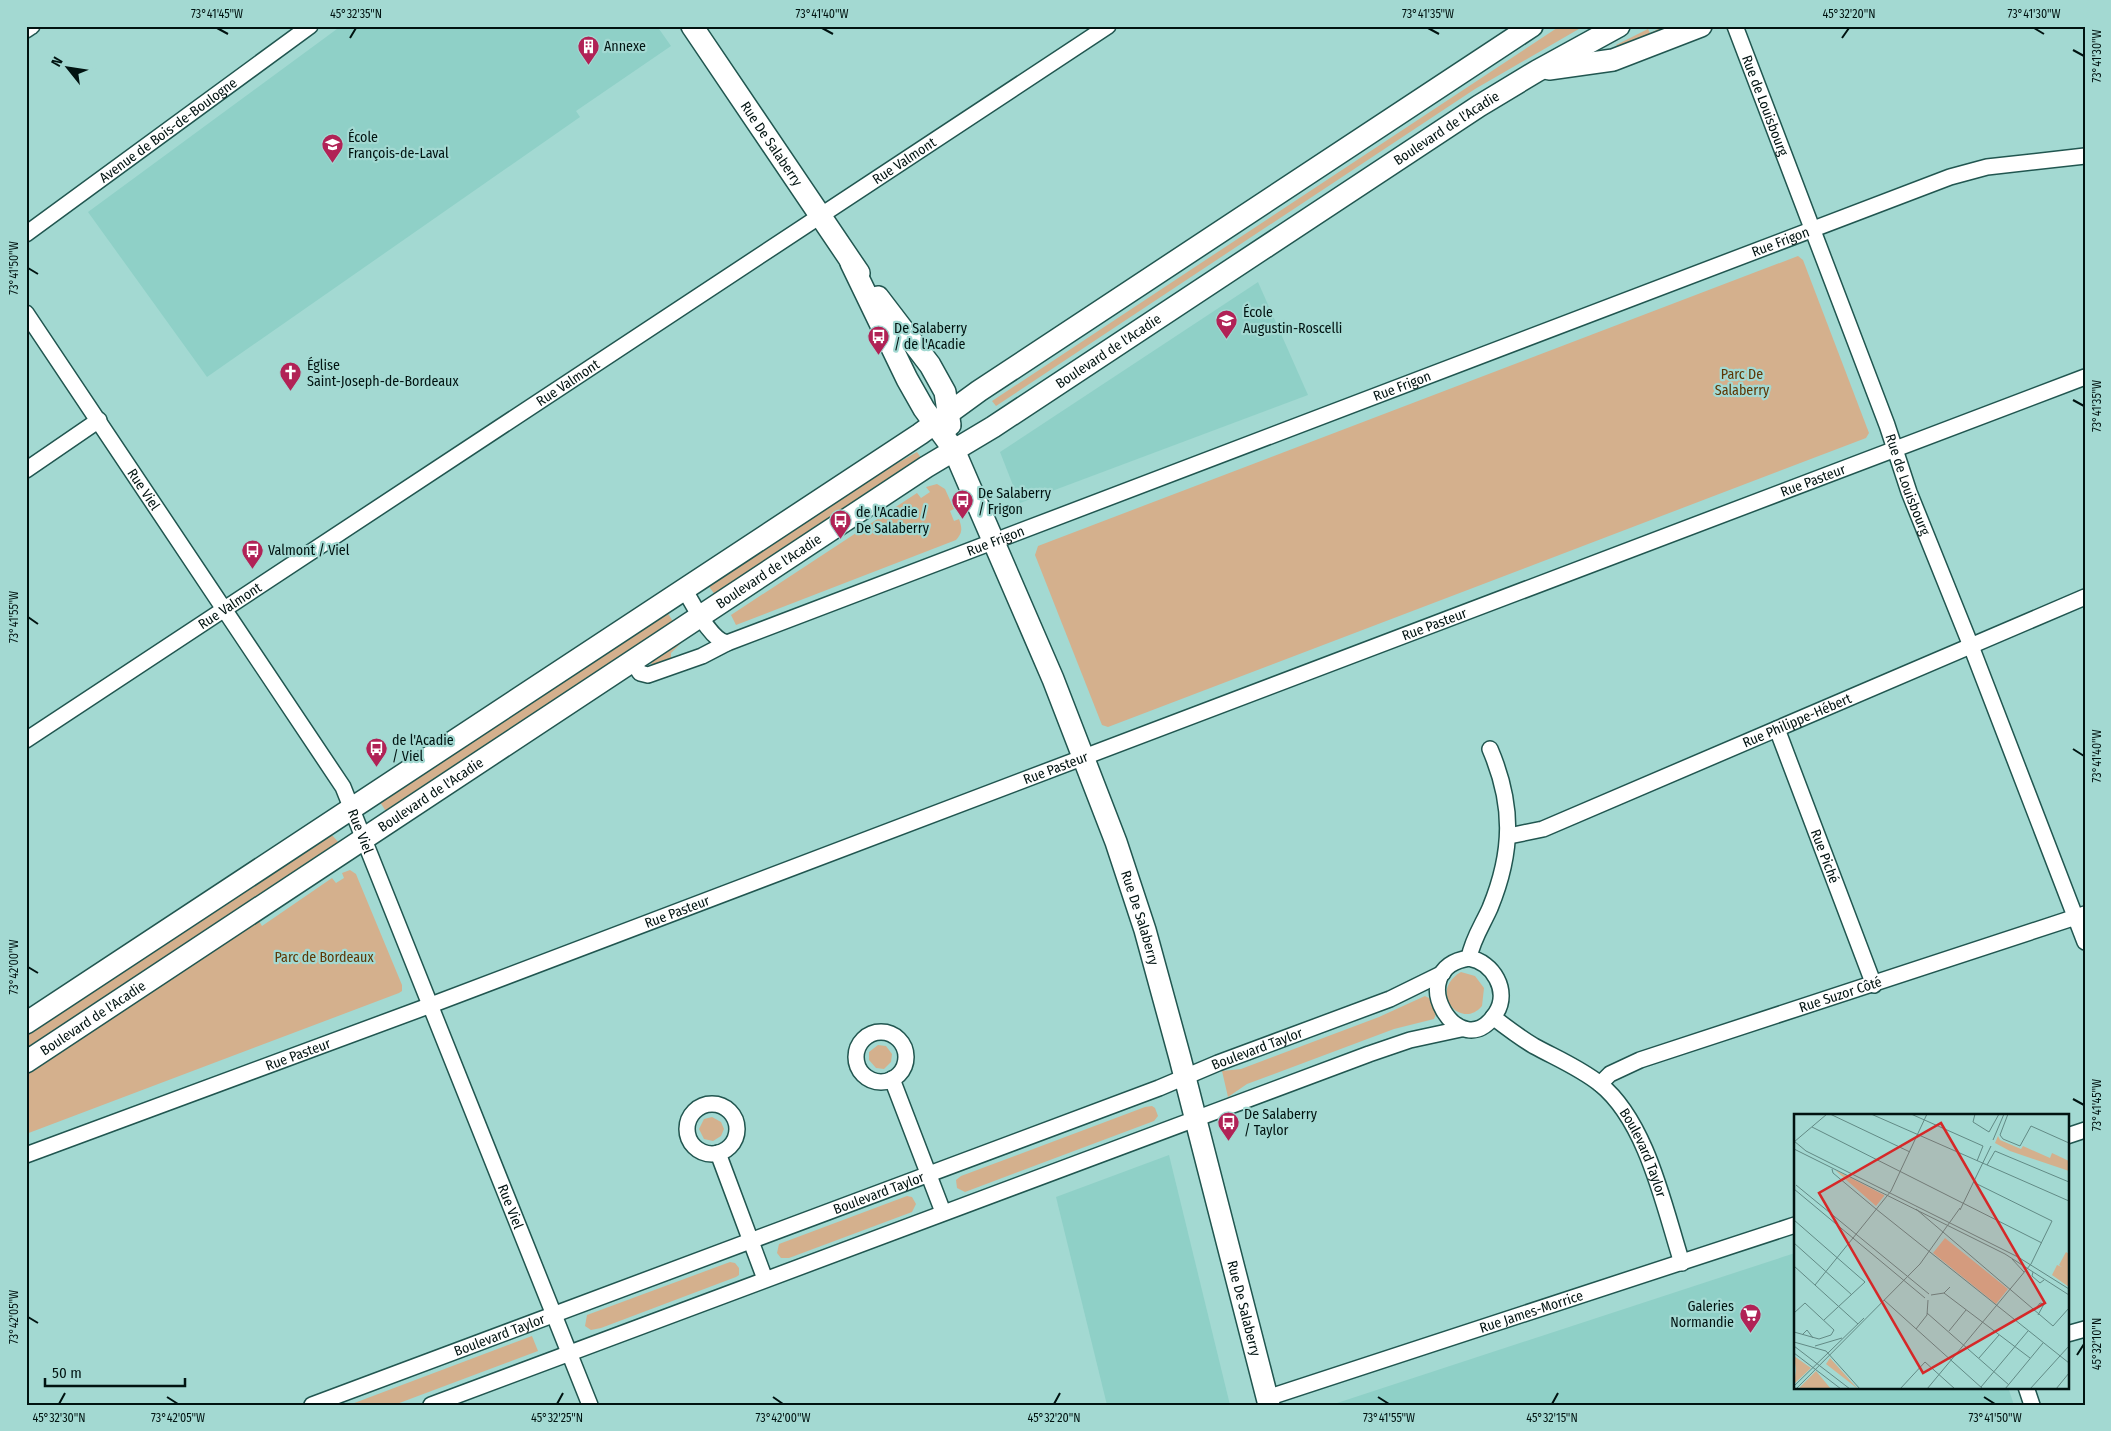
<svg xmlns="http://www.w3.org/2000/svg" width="2111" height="1431" viewBox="0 0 2111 1431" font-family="'Fira Sans Condensed',sans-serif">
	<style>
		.built { fill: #8fd0c7 }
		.green { fill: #d4b08d }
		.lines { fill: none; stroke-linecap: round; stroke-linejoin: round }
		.minor-casing { stroke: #215650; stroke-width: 18 }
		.secondary-casing { stroke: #215650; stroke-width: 24 }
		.minor { stroke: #fff; stroke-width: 15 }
		.secondary { stroke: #fff; stroke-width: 21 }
		.ticks { fill: none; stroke: #011311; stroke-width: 2 }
		.labels { text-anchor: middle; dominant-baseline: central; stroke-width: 4.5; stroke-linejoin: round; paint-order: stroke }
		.poi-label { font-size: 14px; fill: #011311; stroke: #a3d9d2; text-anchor: start }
		.street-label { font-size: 14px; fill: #011311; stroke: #a3d9d2 }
		.park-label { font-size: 14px; fill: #5d3604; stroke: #a3d9d2 }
		.inset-road { fill: none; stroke: #628a85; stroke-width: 1 }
		.view { fill: #d62828; fill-opacity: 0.15; stroke: #d62828; stroke-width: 2.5 }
		.inset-edge { fill: none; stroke: #011311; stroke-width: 2.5 }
		.neatline { fill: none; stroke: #011311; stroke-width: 2 }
		.ticks-label { font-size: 12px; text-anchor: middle; fill: #011311 }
	</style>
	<rect width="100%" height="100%" fill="#a3d9d2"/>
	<!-- built -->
	<g class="built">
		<path d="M341 26H657L671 46 576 111 580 117 207 377 88 212Z"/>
		<path d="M1258 282 1308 395 1020 503 1000 452Z"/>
		<path d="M1169 1155 1230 1405H1107L1056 1197Z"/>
		<path d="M1795 1253V1387H2008L2014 1405H1331Z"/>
	</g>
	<!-- green -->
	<g class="green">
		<path d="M1560 26H1584L1475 89 996 406 992 401Z"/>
		<path d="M1664 26H1678L1618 47 1616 45 1648 29 1650 33Z"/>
		<path d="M1798 256 1803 260 1869 433 1866 438 1108 727 1102 725 1035 555 1038 546Z"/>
		<path d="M917 452 922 459 715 595 708 585 864 482Z"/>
		<path d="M937 484 945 489 954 509 950 511 954 521 959 519C962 528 963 532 956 540L736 625 731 615 917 493 921 498 930 492 926 487Z"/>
		<path d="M667 612 674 623 387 813 380 802Z"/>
		<path d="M684 640 671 653V659L651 665 652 661Z"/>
		<path d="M331 834 340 844 26 1051V1035Z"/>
		<path d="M350 870 356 874 358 879 402 985V991L399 993 26 1134V1075L259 921 262 926 332 878 336 883 344 878 342 873Z"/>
		<path d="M1461 972 1475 976 1484 988 1482 1006C1461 1031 1427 992 1461 972Z"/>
		<path d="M1425 996 1429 998 1436 1014 1434 1019 1394 1029 1247 1084 1228 1097 1222 1071 1241 1069 1379 1017Z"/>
		<path d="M878 1045 886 1046 892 1054 891 1062 884 1069 876 1068 869 1060V1052Z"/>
		<path d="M1152 1106 1155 1108 1158 1116 1154 1121 965 1192 957 1188 956 1180 961 1176 1145 1107Z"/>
		<path d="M712 1117 721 1122 724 1129 721 1136 713 1141 704 1139 699 1129 704 1119Z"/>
		<path d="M907 1196 912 1197 916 1204 912 1212 789 1258H781L777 1253 779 1244Z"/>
		<path d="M730 1262 735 1263 739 1268V1275L736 1277 601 1328 591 1330 585 1326 587 1315Z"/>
		<path d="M532 1336 538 1351 394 1405H349Z"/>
	</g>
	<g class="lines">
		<defs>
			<g id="minor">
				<path id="s1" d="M1735 26 1887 425 1909 492 1971 646 2085 942"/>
				<path d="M26 30 32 26"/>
				<path id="s2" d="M26 234 310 26"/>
				<path id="s3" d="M26 313 343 787 590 1405"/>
				<path d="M26 470 99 420"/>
				<path d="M684 589C693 603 710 640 727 643"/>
				<path id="s4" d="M633 662 640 673 648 675 702 656 727 643 1950 177 1987 167 2085 156"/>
				<path id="s5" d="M1777 729 1874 985"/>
				<path id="s6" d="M26 740 1108 26"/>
				<path id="s7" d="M1509 836 1543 829 2085 597"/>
				<path d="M1469 958C1472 940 1483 924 1490 908 1513 852 1514 805 1490 749"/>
				<path d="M1469 958C1493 962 1510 991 1496 1013 1461 1069 1400 969 1469 958Z"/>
				<path id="s8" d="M1493 1017C1506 1027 1519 1037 1534 1046 1556 1058 1580 1068 1600 1084 1647 1122 1664 1207 1682 1263"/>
				<circle cx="881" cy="1057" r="25"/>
				<path d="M892 1079 943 1212"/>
				<path id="s9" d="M1600 1084 1610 1074 1640 1060 2085 914"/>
				<circle cx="712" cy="1129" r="25"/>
				<path d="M2067 1136 2085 1130"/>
				<path d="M718 1153 765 1279"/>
				<path id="s10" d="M26 1155 431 1005 2085 377"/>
				<path d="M2067 1334 2085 1329"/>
				<path d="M2026 1387 2032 1405"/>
				<path id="s11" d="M1267 1398 1795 1225"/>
				<path id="s12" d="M312 1405 1159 1088 1218 1063 1390 999 1443 973"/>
				<path d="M431 1405 1369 1054 1410 1040 1461 1029"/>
			</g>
			<g id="secondary">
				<path id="s13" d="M692 26 859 273"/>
				<path d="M1549 69 1613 60 1701 26"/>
				<path id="s14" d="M851 263 907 379 924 409 954 450 1053 679 1116 842 1145 930 1180 1058 1269 1405"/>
				<path d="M878 297 930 365 945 392 950 425"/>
				<path d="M26 1023 920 434 979 391 1532 26"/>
				<path id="s15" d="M26 1062 926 467 993 427 1479 106 1537 71 1619 26"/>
			</g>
		</defs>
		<!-- minor casing -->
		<use href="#minor" class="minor-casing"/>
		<!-- secondary casing -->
		<use href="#secondary" class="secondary-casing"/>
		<!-- minor -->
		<use href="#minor" class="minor"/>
		<!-- secondary -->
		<use href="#secondary" class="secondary"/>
	</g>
	<!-- ticks -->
	<path class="ticks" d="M217 28 228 34M822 28 833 34M1428 28 1439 34M2034 28 2044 34M350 38 356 28M1842 38 1849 28M2073 50 2084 56M28 268 38 274M2073 400 2084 406M28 617 38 624M2073 749 2084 756M28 967 38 973M2073 1099 2084 1105M28 1317 38 1323M2077 1355 2084 1344M167 1397 178 1404M773 1397 783 1404M1378 1397 1389 1404M1984 1397 1995 1404M59 1404 65 1393M557 1404 563 1393M1054 1404 1060 1393M1552 1404 1558 1393"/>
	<!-- icons -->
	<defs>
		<symbol id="building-pin" viewBox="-11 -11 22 30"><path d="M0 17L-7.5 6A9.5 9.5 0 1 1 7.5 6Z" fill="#b12256" stroke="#a3d9d2"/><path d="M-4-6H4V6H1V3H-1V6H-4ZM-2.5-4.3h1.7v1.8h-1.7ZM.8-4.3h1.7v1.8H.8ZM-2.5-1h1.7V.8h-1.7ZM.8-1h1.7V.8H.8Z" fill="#fff"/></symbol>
		<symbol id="school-pin" viewBox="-11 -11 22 30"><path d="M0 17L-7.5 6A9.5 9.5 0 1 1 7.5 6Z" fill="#b12256" stroke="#a3d9d2"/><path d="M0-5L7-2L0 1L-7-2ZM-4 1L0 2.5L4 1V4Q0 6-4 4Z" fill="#fff"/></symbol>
		<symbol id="bus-pin" viewBox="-11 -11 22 30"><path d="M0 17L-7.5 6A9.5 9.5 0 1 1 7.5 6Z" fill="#b12256" stroke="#a3d9d2"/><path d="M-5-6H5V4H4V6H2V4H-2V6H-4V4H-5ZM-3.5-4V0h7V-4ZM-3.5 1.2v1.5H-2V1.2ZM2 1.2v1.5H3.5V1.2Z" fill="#fff"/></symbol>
		<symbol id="church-pin" viewBox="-11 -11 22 30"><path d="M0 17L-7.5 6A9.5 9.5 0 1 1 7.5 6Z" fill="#b12256" stroke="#a3d9d2"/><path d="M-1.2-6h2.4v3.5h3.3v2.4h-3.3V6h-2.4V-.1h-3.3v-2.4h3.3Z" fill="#fff"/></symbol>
		<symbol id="supermarket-pin" viewBox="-11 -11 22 30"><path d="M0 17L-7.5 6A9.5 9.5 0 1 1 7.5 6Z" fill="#b12256" stroke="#a3d9d2"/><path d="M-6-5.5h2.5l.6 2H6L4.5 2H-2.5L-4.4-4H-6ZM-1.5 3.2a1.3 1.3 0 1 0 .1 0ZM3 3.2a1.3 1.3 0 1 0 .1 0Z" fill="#fff"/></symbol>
	</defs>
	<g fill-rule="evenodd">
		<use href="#building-pin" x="576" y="34" width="25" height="34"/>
		<use href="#school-pin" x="320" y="132" width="25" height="34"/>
		<use href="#school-pin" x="1214" y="308" width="25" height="34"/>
		<use href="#bus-pin" x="866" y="324" width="25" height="34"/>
		<use href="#church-pin" x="278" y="360" width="25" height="34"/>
		<use href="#bus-pin" x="950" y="488" width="25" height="34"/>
		<use href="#bus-pin" x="828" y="508" width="25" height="34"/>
		<use href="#bus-pin" x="240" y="538" width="25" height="34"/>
		<use href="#bus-pin" x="364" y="736" width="25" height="34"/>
		<use href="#bus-pin" x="1216" y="1110" width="25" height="34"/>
		<use href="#supermarket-pin" x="1738" y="1302" width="25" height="34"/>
	</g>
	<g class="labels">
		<!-- poi labels -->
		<g class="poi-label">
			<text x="604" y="46">Annexe</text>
			<text x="348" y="137">École<tspan x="348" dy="16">François-de-Laval</tspan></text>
			<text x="1243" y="312">École<tspan x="1243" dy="16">Augustin-Roscelli</tspan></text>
			<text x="894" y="328">De Salaberry<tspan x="894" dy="16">/ de l'Acadie</tspan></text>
			<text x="307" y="365">Église<tspan x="307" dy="16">Saint-Joseph-de-Bordeaux</tspan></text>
			<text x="978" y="493">De Salaberry<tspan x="978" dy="16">/ Frigon</tspan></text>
			<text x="856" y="512">de l'Acadie /<tspan x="856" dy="16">De Salaberry</tspan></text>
			<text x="268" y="550">Valmont / Viel</text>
			<text x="392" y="740">de l'Acadie<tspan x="392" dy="16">/ Viel</tspan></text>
			<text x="1244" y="1114">De Salaberry<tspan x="1244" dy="16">/ Taylor</tspan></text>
			<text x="1734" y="1306" text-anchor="end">Galeries<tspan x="1734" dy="16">Normandie</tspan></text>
		</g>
		<!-- street labels -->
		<g class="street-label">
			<text stroke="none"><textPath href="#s1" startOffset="85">Rue de Louisbourg</textPath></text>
			<text stroke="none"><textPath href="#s15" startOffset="1700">Boulevard de l'Acadie</textPath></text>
			<text stroke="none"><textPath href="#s2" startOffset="176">Avenue de Bois-de-Boulogne</textPath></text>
			<text stroke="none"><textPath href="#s13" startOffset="142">Rue De Salaberry</textPath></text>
			<text stroke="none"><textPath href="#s6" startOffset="1052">Rue Valmont</textPath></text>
			<text stroke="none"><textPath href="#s4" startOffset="1234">Rue Frigon</textPath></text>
			<text stroke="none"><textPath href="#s15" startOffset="1295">Boulevard de l'Acadie</textPath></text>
			<text stroke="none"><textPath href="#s6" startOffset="649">Rue Valmont</textPath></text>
			<text stroke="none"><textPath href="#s4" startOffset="829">Rue Frigon</textPath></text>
			<text stroke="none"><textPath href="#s10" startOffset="1910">Rue Pasteur</textPath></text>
			<text stroke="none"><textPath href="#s1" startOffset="490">Rue de Louisbourg</textPath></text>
			<text stroke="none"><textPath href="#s3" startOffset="212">Rue Viel</textPath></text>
			<text stroke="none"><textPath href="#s4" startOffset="394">Rue Frigon</textPath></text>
			<text stroke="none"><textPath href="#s15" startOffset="890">Boulevard de l'Acadie</textPath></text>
			<text stroke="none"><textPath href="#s6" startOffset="244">Rue Valmont</textPath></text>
			<text stroke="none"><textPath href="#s10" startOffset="1505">Rue Pasteur</textPath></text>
			<text stroke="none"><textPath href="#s7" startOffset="311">Rue Philippe-Hébert</textPath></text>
			<text stroke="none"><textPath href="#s10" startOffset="1100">Rue Pasteur</textPath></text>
			<text stroke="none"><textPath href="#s15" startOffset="485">Boulevard de l'Acadie</textPath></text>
			<text stroke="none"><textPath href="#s3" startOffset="618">Rue Viel</textPath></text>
			<text stroke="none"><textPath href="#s5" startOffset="136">Rue Piché</textPath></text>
			<text stroke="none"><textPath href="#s10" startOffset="695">Rue Pasteur</textPath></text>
			<text stroke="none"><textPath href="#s14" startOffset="718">Rue De Salaberry</textPath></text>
			<text stroke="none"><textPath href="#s9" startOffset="258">Rue Suzor Côté</textPath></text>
			<text stroke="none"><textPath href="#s15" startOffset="80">Boulevard de l'Acadie</textPath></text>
			<text stroke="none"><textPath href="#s12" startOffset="1010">Boulevard Taylor</textPath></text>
			<text stroke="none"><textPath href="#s10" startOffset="290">Rue Pasteur</textPath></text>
			<text stroke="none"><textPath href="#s8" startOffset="209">Boulevard Taylor</textPath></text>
			<text stroke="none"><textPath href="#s12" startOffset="605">Boulevard Taylor</textPath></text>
			<text stroke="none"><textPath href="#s3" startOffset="1022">Rue Viel</textPath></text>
			<text stroke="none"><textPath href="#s14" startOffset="1122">Rue De Salaberry</textPath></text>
			<text stroke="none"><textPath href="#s11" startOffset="278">Rue James-Morrice</textPath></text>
			<text stroke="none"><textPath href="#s12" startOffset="200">Boulevard Taylor</textPath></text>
		</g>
		<!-- park labels -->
		<g class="park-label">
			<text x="1742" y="374">Parc De<tspan x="1742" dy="16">Salaberry</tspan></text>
			<text x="324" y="957">Parc de Bordeaux</text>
		</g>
	</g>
	<!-- overview -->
	<g transform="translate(1794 1114)">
		<rect width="275" height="275" fill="#a3d9d2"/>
		<path d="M204 22 206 26 227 35 229 32 256 44 258 39 275 47V57L216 37 201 29ZM41 56 90 81V82L82 92ZM151 124 214 175 202 190 139 139ZM272 138 275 140V173L258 161 263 151 268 153 265 151ZM0 242 17 254 0 270 2 256ZM36 244 64 275 32 250ZM22 257 37 275H5L6 273Z" fill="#d4b08d"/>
		<path class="inset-road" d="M36 0 116 38M77 0 275 87M117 0 189 32 183 47M181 0 179 8 195 18 205 0M214 0 206 21 209 25 226 32 237 12 275 29M18 13 248 129M199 26 210 0M0 27 12 37 224 143 275 175M0 28 33 0M0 35 211 140 275 181M193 51 201 37 275 68M38 55 39 59 82 95 275 249M2 71 135 180M0 75 131 184M122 95 259 212 275 194M166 96 197 32M0 106 71 168 30 206M0 129 58 181M218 145 230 158M0 152 64 210M239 158 238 162 246 169 250 166M21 171 97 77 133 0M150 179 236 244M137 181 150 179 156 173M90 186 189 275M240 197 246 189 250 190 244 201M0 199 11 189 40 216 37 221 25 225 0 218M133 199 215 271M122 215 133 201 134 186M155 217 172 196M8 221 13 216 19 224M0 228 32 237 66 275M0 232 56 275M21 232 48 224M0 239 47 275M185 244 205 221M0 272 70 204M187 273 234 217M2 275 126 150 166 94M106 275 131 248 161 275M133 275 237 150 258 107 179 68M211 275 249 229M236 275 275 232M262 275 275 259"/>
		<path class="view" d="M147 9 251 189 129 259 25 79Z"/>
		<rect width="275" height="275" class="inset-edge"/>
	</g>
	<!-- border -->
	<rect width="2111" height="1431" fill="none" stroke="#a3d9d2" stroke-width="55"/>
	<!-- north arrow -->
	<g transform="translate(68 68) rotate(300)" stroke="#a3d9d2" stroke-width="4" paint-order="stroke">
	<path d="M0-4L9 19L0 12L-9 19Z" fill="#011311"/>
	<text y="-8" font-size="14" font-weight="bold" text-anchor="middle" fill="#011311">N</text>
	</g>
	<!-- scale -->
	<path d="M45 1378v8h140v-8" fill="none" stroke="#011311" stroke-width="2.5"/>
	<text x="52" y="1378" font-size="15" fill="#011311" stroke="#a3d9d2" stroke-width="4" paint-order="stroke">50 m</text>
	<rect x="28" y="28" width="2056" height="1376" class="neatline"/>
	<g class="ticks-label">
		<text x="217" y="18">73°41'45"W</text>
		<text x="356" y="18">45°32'35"N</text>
		<text x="822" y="18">73°41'40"W</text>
		<text x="1428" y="18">73°41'35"W</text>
		<text x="1849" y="18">45°32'20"N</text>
		<text x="2034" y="18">73°41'30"W</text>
		<text transform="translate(2097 56) rotate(-90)" y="4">73°41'30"W</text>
		<text transform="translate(14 268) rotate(-90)" y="4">73°41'50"W</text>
		<text transform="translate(2097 406) rotate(-90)" y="4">73°41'35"W</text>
		<text transform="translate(14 617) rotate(-90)" y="4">73°41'55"W</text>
		<text transform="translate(2097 756) rotate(-90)" y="4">73°41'40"W</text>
		<text transform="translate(14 967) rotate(-90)" y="4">73°42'00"W</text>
		<text transform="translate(2097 1105) rotate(-90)" y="4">73°41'45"W</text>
		<text transform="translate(14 1317) rotate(-90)" y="4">73°42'05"W</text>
		<text transform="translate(2097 1344) rotate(-90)" y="4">45°32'10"N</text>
		<text x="59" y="1422">45°32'30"N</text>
		<text x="178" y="1422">73°42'05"W</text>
		<text x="557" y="1422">45°32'25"N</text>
		<text x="783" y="1422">73°42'00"W</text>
		<text x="1054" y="1422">45°32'20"N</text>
		<text x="1389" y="1422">73°41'55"W</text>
		<text x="1552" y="1422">45°32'15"N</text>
		<text x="1995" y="1422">73°41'50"W</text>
	</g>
</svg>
